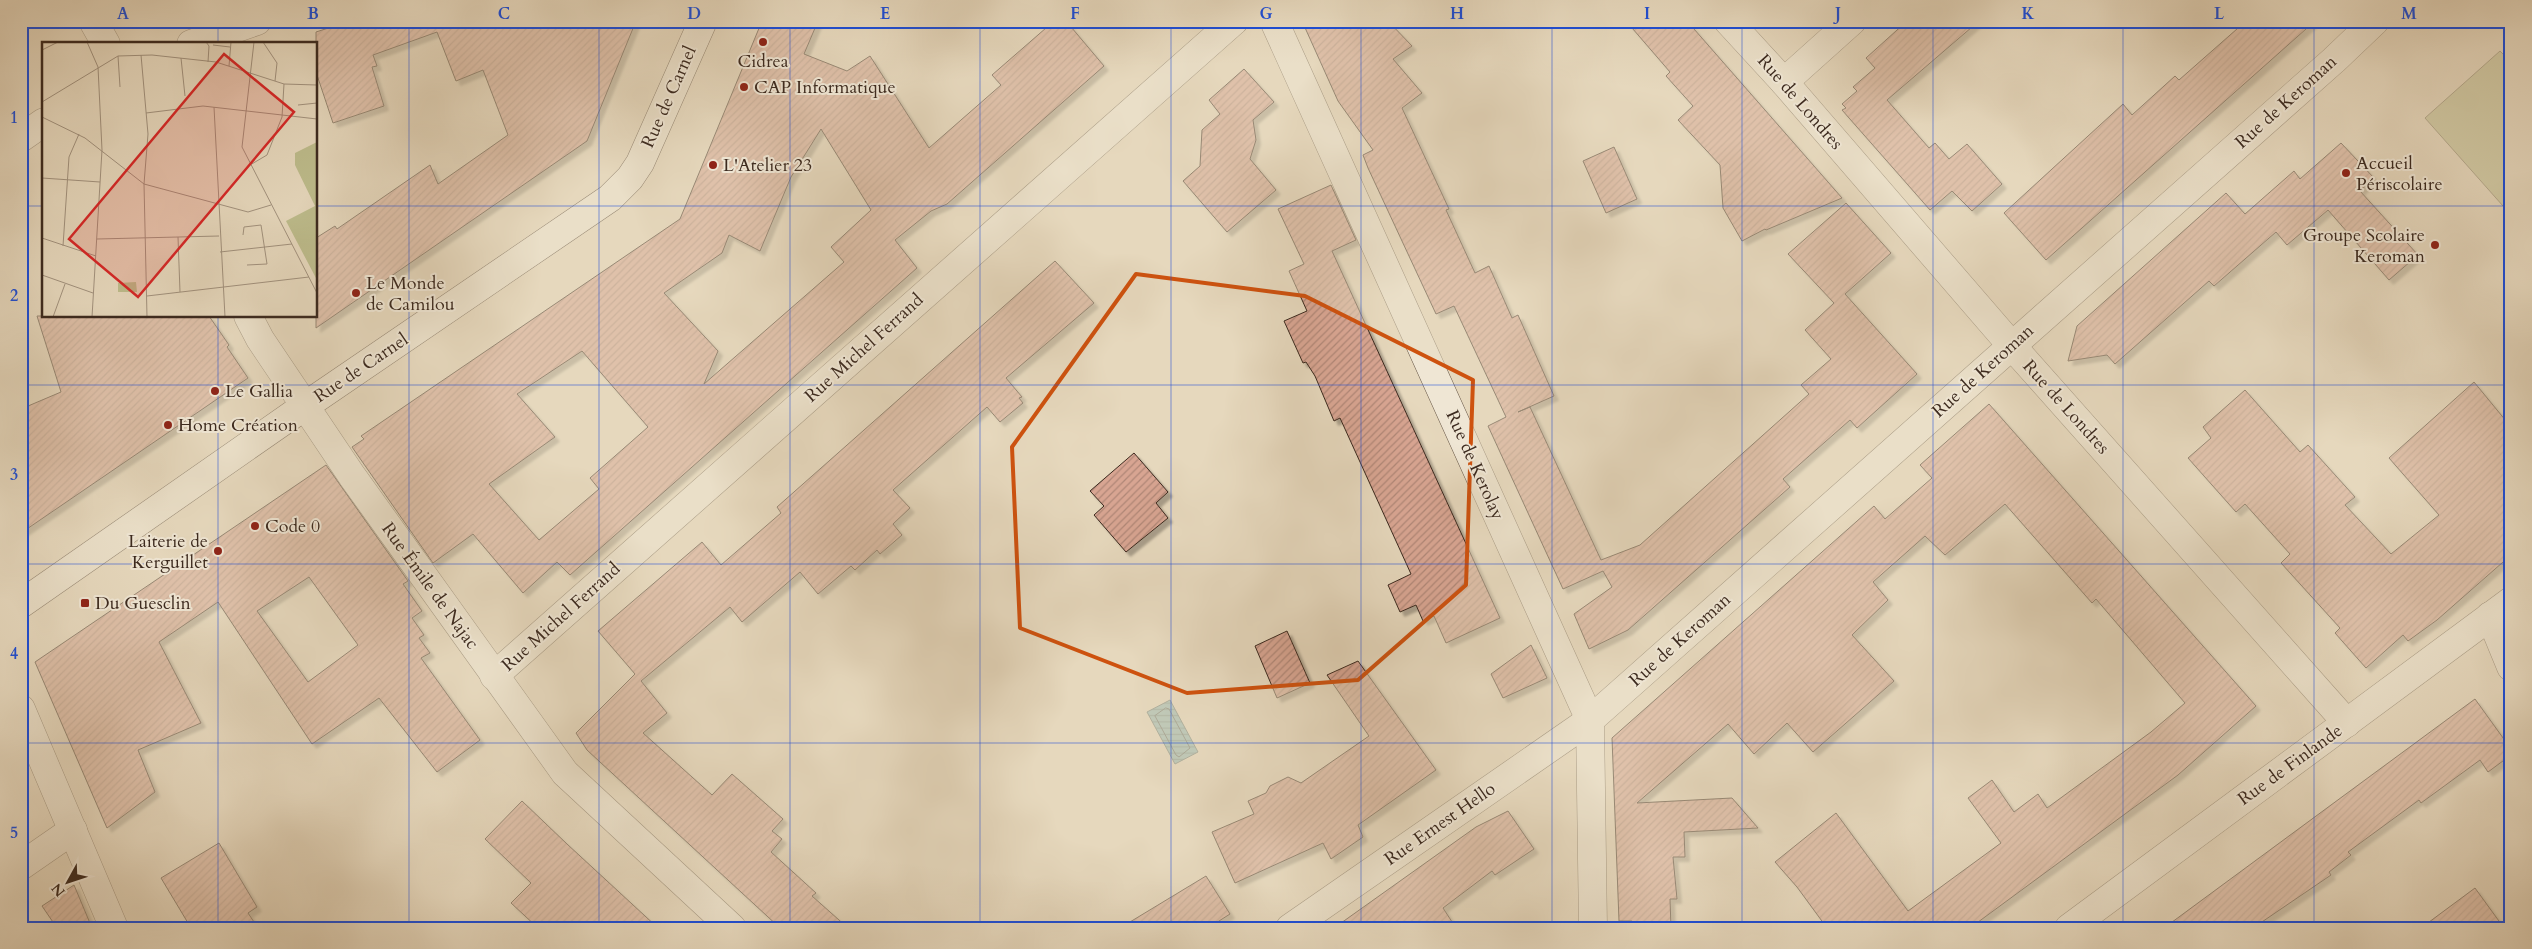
<svg xmlns="http://www.w3.org/2000/svg" width="2532" height="949" viewBox="0 0 2532 949" font-family="Cardo,serif">
	<style>
		.grass { fill: #bdbc8c; stroke: #7c7356 }
		.water { fill: url(#water-rules); stroke: #728078 }
		.lines { fill: none; stroke-linecap: round; stroke-linejoin: round }
		.shore { stroke: #69726a; stroke-width: 1 }
		.building { fill: url(#building-hatch); stroke: #3c2a1f; fill-rule: evenodd; filter: url(#shadow) }
		.minor-casing { stroke: #665646; stroke-width: 29 }
		.secondary-casing { stroke: #3c2a1f; stroke-width: 29 }
		.minor { stroke: #efe6d4; stroke-width: 28 }
		.secondary { stroke: #efe6d4; stroke-width: 28 }
		.marked { fill: none; stroke: #ce520f; stroke-width: 4; stroke-linejoin: round }
		.grid { fill: none; stroke: #1d4ed8; stroke-width: 1; stroke-opacity: 0.55 }
		.poi-dot { fill: #8f2418; stroke: #efe6d4; stroke-width: 2 }
		.labels { text-anchor: middle; dominant-baseline: central; stroke-width: 4; stroke-linejoin: round; paint-order: stroke }
		.poi-label { font-size: 18px; fill: #3c2a1f; stroke: #efe6d4; text-anchor: start }
		.street-label { font-size: 18px; fill: #3c2a1f; stroke: #efe6d4 }
		.inset-road { fill: none; stroke: #a2927e; stroke-width: 1 }
		.view { fill: #d62828; fill-opacity: 0.15; stroke: #d62828; stroke-width: 2.5 }
		.inset-edge { fill: none; stroke: #3c2a1f; stroke-width: 2.5 }
		.neatline { fill: none; stroke: #1d4ed8; stroke-width: 2 }
		.grid-label { font-size: 16px; text-anchor: middle; font-weight: bold; fill: #1d4ed8 }
	</style>
	<defs>
		<pattern id="water-rules" width="6" height="5" patternUnits="userSpaceOnUse" patternTransform="scale(1.25)"><rect width="6" height="5" fill="#96b9b4"/><path d="M0 2.5h6" fill="none" stroke="#7c9792"/></pattern>
		<pattern id="building-hatch" width="6" height="6" patternUnits="userSpaceOnUse" patternTransform="scale(1.25)"><rect width="6" height="6" fill="#d8a592"/><path d="M-1 1l2-2M0 6l6-6M5 7l2-2" fill="none" stroke="#b08777"/></pattern>
		<filter id="shadow"><feDropShadow dx="4.5" dy="4.5" stdDeviation="1" flood-color="#0004"/></filter>
	</defs>
	<rect width="100%" height="100%" fill="#e6d8bd"/>
	<filter id="stains"><feTurbulence type="fractalNoise" baseFrequency=".004" numOctaves="4"/><feColorMatrix values="0 0 0 0 .2 0 0 0 0 .09 0 0 0 0 .02 0 0 0 .5 -.17"/></filter>
	<radialGradient id="worn" r=".72"><stop offset=".6" stop-color="#630" stop-opacity="0"/><stop offset="1" stop-color="#630" stop-opacity=".3"/></radialGradient>
	<!-- grass -->
	<path class="grass" d="M2500 51 2511 62V215L2425 118Z"/>
	<!-- water -->
	<path class="water" d="M1170 700 1198 752 1175 764 1147 712Z"/>
	<g class="lines">
		<!-- shore -->
		<path class="shore" d="M1166 708 1169 709 1190 748 1179 757 1176 755 1155 716Z"/>
	</g>
	<!-- building -->
	<g class="building">
		<path d="M350 21H636L587 141 316 328V238L335 226 337 229 430 165 438 184 508 135 483 70 456 81 437 32 373 55 377 66 372 67 384 106 333 123 316 72V32Z"/>
		<path d="M762 21H818L804 54 847 71 870 56 929 148 1001 85 992 75 1054 21H1066L1104 66 947 204 931 211 895 240 917 268 570 575 557 562 523 593 473 534 433 563 352 447 364 439 361 436 680 219ZM821 129 871 210 831 247 844 262 704 384 718 351 664 293 722 253 729 235 760 251 791 177ZM582 351 648 427 590 478 599 489 539 540 489 484 555 437 517 394Z"/>
		<path d="M1302 21H1388L1412 46 1393 59 1422 93 1402 108 1449 209 1446 210 1475 273 1489 266 1512 318 1518 315 1554 396 1518 412 1530 407 1601 560 1640 545 1809 394 1801 385 1831 359 1805 330 1834 303 1788 254 1846 203 1891 253 1845 294 1917 374 1857 428 1850 420 1783 479 1790 487 1628 630 1589 649 1574 614 1612 587 1603 571 1563 589 1488 426 1506 417 1454 306 1436 314 1368 168 1363 155 1373 150 1338 101Z"/>
		<path d="M1626 21H1687L1842 198 1766 230 1765 229 1742 241 1723 208 1720 165 1678 120 1693 106 1666 76 1670 72Z"/>
		<path d="M1907 21H1979L1887 100 1929 148 1935 143 1949 159 1967 144 2002 184 1972 211 1952 191 1930 210 1842 110 1846 108 1842 104 1857 91 1853 87 1875 68 1866 58Z"/>
		<path d="M2246 21H2315L2046 260 2004 213 2123 104 2132 115 2175 76 2179 80Z"/>
		<path d="M1244 69 1274 102 1253 120 1256 140 1250 159 1276 190 1227 232 1183 181 1200 166 1202 130 1220 114 1209 100Z"/>
		<path d="M2341 143 2374 178 2360 191 2418 255 2389 280 2328 210 2287 245 2276 232 2214 286 2209 281 2115 364 2107 355 2068 361 2077 326 2226 193 2245 214 2294 171 2300 179Z"/>
		<path d="M1614 147 1637 199 1606 213 1583 161Z"/>
		<path d="M1331 185 1356 240 1332 251 1500 618 1446 643 1434 616 1423 621 1416 605 1400 612 1388 585 1411 574 1340 418 1334 421 1315 376 1306 362 1303 363 1284 321 1307 311 1289 271 1304 264 1278 209Z"/>
		<path d="M1055 261 1094 303 1006 378 1022 397 1019 398 1023 403 1000 422 987 407 893 490 910 508 893 524 902 535 880 554 877 550 855 570 851 566 818 594 800 572 742 622 730 607 641 681 667 713 643 733 712 795 732 774 783 819 772 831 782 839 771 852 816 893 812 896 848 928H780L587 750 576 733 635 674 598 631 702 542 721 565 781 513 777 507Z"/>
		<path d="M37 316H209L229 345 227 347 248 378 21 533V409L61 392Z"/>
		<path d="M2474 382 2511 427V555L2437 620 2408 641 2403 635 2366 668 2335 633 2340 628 2281 563 2290 554 2245 504 2236 512 2188 458 2211 438 2203 427 2245 390 2300 452 2308 445 2355 497 2345 505 2391 554 2439 515 2389 458Z"/>
		<path d="M1989 404 2256 706 2178 775 1970 928H1827L1797 887 1775 862 1836 813 1908 911 2001 843 1968 798 1992 780 2014 812 2038 794 2047 808 2151 732 2185 703 2096 599 2092 603 2005 504 1945 555 1925 536 1873 582 1888 600 1852 635 1894 681 1813 752 1787 723 1754 754 1728 724 1637 803 1732 798 1758 828 1684 832 1685 857H1673L1677 899H1670L1671 928H1632V921H1619L1612 738 1874 506 1885 519 1932 478 1920 465Z"/>
		<path d="M1134 453 1168 492 1156 503 1168 518 1126 552 1094 515 1104 506 1090 491Z"/>
		<path d="M326 465 408 581 403 584 422 611 412 618 424 635 419 638 430 653 421 658 480 740 437 772 379 698 312 744 218 602 159 642 201 723 138 750 155 792 107 828 35 662ZM309 577 358 645 308 682 257 611Z"/>
		<path d="M1287 631 1310 683 1277 698 1255 646Z"/>
		<path d="M1531 645 1547 678 1503 698 1491 674Z"/>
		<path d="M1358 661 1436 770 1358 825 1363 837 1331 859 1323 843 1235 883 1212 832 1254 814 1248 801 1266 793 1270 786 1288 777 1301 783 1369 736 1327 675Z"/>
		<path d="M2475 699 2511 749V755L2488 772 2480 760 2421 803 2419 800 2348 852 2351 855 2329 872 2331 875 2253 928H2164Z"/>
		<path d="M522 801 567 844 658 928H538L511 903 531 883 485 839Z"/>
		<path d="M1508 811 1534 849 1495 875 1492 871 1443 908 1456 928H1334L1476 827Z"/>
		<path d="M219 843 257 907 248 913 258 928H191L161 878Z"/>
		<path d="M1206 876 1230 914 1208 928H1120Z"/>
		<path d="M74 885 92 928H57L42 906Z"/>
		<path d="M2475 888 2504 928H2421Z"/>
	</g>
	<g class="lines">
		<defs>
			<g id="minor">
				<path d="M93 21 106 44"/>
				<path d="M1274 21 1590 720 1593 928"/>
				<path d="M1728 21 1784 82 2012 346 2347 723"/>
				<path d="M191 44 257 21"/>
				<path d="M1784 82 1852 21"/>
				<path d="M21 138 44 122"/>
				<path d="M248 316 260 339 352 476 565 773 732 928"/>
				<path d="M2490 616 2511 667"/>
				<path d="M494 676 1234 21"/>
				<path d="M21 709 114 928"/>
				<path d="M21 866 73 830"/>
				<path d="M1290 928 1590 720 2334 60 2375 21"/>
				<path d="M2069 928 2511 601"/>
			</g>
			<path id="secondary" d="M21 604 305 406 610 198 630 178 640 163 703 21"/>
		</defs>
		<!-- minor casing -->
		<use href="#minor" class="minor-casing"/>
		<!-- secondary casing -->
		<use href="#secondary" class="secondary-casing"/>
		<!-- minor -->
		<use href="#minor" class="minor"/>
		<!-- secondary -->
		<use href="#secondary" class="secondary"/>
	</g>
	<!-- marked area -->
	<path d="M0 0H2532V949H0ZM1136 274 1305 296 1473 380 1466 585 1358 680 1187 693 1020 628 1012 447Z" fill="#e6d8bd" fill-opacity=".55" fill-rule="evenodd"/>
	<path class="marked" d="M1136 274 1305 296 1473 380 1466 585 1358 680 1187 693 1020 628 1012 447Z"/>
	<!-- grid -->
	<path class="grid" d="M218 21V44M409 21V928M599 21V928M790 21V928M980 21V928M1171 21V928M1361 21V928M1552 21V928M1742 21V928M1933 21V928M2123 21V928M2314 21V928M21 206H44M316 206H2511M218 316V928M21 385H2511M21 564H2511M21 743H2511"/>
	<!-- markers -->
	<g class="poi-dot">
		<circle cx="763" cy="42" r="5"/>
		<circle cx="744" cy="87" r="5"/>
		<circle cx="713" cy="165" r="5"/>
		<circle cx="2346" cy="173" r="5"/>
		<circle cx="2435" cy="245" r="5"/>
		<circle cx="356" cy="293" r="5"/>
		<circle cx="215" cy="391" r="5"/>
		<circle cx="168" cy="425" r="5"/>
		<circle cx="255" cy="526" r="5"/>
		<circle cx="218" cy="551" r="5"/>
		<rect x="80" y="598" width="10" height="10" rx="2.5"/>
	</g>
	<g class="labels">
		<!-- poi labels -->
		<g class="poi-label">
			<text x="763" y="61" text-anchor="middle">Cidrea</text>
			<text x="754" y="87">CAP Informatique</text>
			<text x="2356" y="163">Accueil<tspan x="2356" dy="21">Périscolaire</tspan></text>
			<text x="723" y="165">L'Atelier 23</text>
			<text x="2425" y="235" text-anchor="end">Groupe Scolaire<tspan x="2425" dy="21">Keroman</tspan></text>
			<text x="366" y="283">Le Monde<tspan x="366" dy="21">de Camilou</tspan></text>
			<text x="225" y="391">Le Gallia</text>
			<text x="178" y="425">Home Création</text>
			<text x="265" y="526">Code 0</text>
			<text x="208" y="541" text-anchor="end">Laiterie de<tspan x="208" dy="21">Kerguillet</tspan></text>
			<text x="95" y="603">Du Guesclin</text>
		</g>
		<!-- street labels -->
		<g class="street-label">
			<text transform="translate(669 97) rotate(-66)">Rue de Carnel</text>
			<text transform="translate(1800 102) rotate(49)">Rue de Londres</text>
			<text transform="translate(2286 102) rotate(-42)">Rue de Keroman</text>
			<text transform="translate(864 348) rotate(-42)">Rue Michel Ferrand</text>
			<text transform="translate(361 368) rotate(-34)">Rue de Carnel</text>
			<text transform="translate(1983 371) rotate(-42)">Rue de Keroman</text>
			<text transform="translate(2066 407) rotate(48)">Rue de Londres</text>
			<text transform="translate(1475 465) rotate(66)">Rue de Kerolay</text>
			<text transform="translate(430 586) rotate(54)">Rue Émile de Najac</text>
			<text transform="translate(561 617) rotate(-42)">Rue Michel Ferrand</text>
			<text transform="translate(1680 640) rotate(-42)">Rue de Keroman</text>
			<text transform="translate(2290 765) rotate(-36)">Rue de Finlande</text>
			<text transform="translate(1440 824) rotate(-35)">Rue Ernest Hello</text>
		</g>
	</g>
	<!-- overview -->
	<g transform="translate(42 42)">
		<rect width="275" height="275" fill="#e6d8bd"/>
		<path d="M94 240 95 250H76V241Z" fill="#bdbc8c"/>
		<path d="M275 100V238L244 179 273 164 253 123V111Z" fill="#bdbc8c"/>
		<path class="inset-road" d="M45 0 56 25 60 108 50 275M164 0 167 4 166 20M212 0 200 105 275 251M221 0 235 21 233 39M171 3 188 5M0 8 16 0M99 13 106 92 102 142 105 275M76 14 78 45M139 16 143 54M187 24 189 0M0 60 76 14 110 13 174 20 242 42 275 43M256 63 275 61M172 65 183 275M104 71 161 64 275 77M0 75 43 96 102 142 206 170 229 163M208 123 225 113 240 75 242 42M0 136 58 140M201 193 202 185 219 183 225 222 205 223M136 195 138 250M0 196 54 214M55 197 177 194M21 204 27 115 37 92M178 210 250 202M0 233 51 251M105 254 267 235M11 275 23 242"/>
		<path class="view" d="M182 12 252 70 96 255 27 197Z"/>
		<rect width="275" height="275" class="inset-edge"/>
	</g>
	<!-- margin -->
	<rect width="2532" height="949" fill="none" stroke="#e6d8bd" stroke-width="55"/>
	<!-- north arrow -->
	<g transform="translate(68 882) rotate(230)" stroke="#efe6d4" stroke-width="4" paint-order="stroke">
	<path d="M0-4L9 19L0 12L-9 19Z" fill="#3c2a1f"/>
	<text y="-8" font-size="14" font-weight="bold" text-anchor="middle" fill="#3c2a1f">N</text>
	</g>
	<rect x="28" y="28" width="2476" height="894" class="neatline"/>
	<g class="grid-label">
		<text x="123" y="19">A</text>
		<text x="313" y="19">B</text>
		<text x="504" y="19">C</text>
		<text x="694" y="19">D</text>
		<text x="885" y="19">E</text>
		<text x="1075" y="19">F</text>
		<text x="1266" y="19">G</text>
		<text x="1457" y="19">H</text>
		<text x="1647" y="19">I</text>
		<text x="1838" y="19">J</text>
		<text x="2028" y="19">K</text>
		<text x="2219" y="19">L</text>
		<text x="2409" y="19">M</text>
		<text x="14" y="123">1</text>
		<text x="14" y="301">2</text>
		<text x="14" y="480">3</text>
		<text x="14" y="659">4</text>
		<text x="14" y="838">5</text>
	</g>
	<rect width="100%" height="100%" filter="url(#stains)"/>
	<rect width="100%" height="100%" fill="url(#worn)"/>
</svg>
